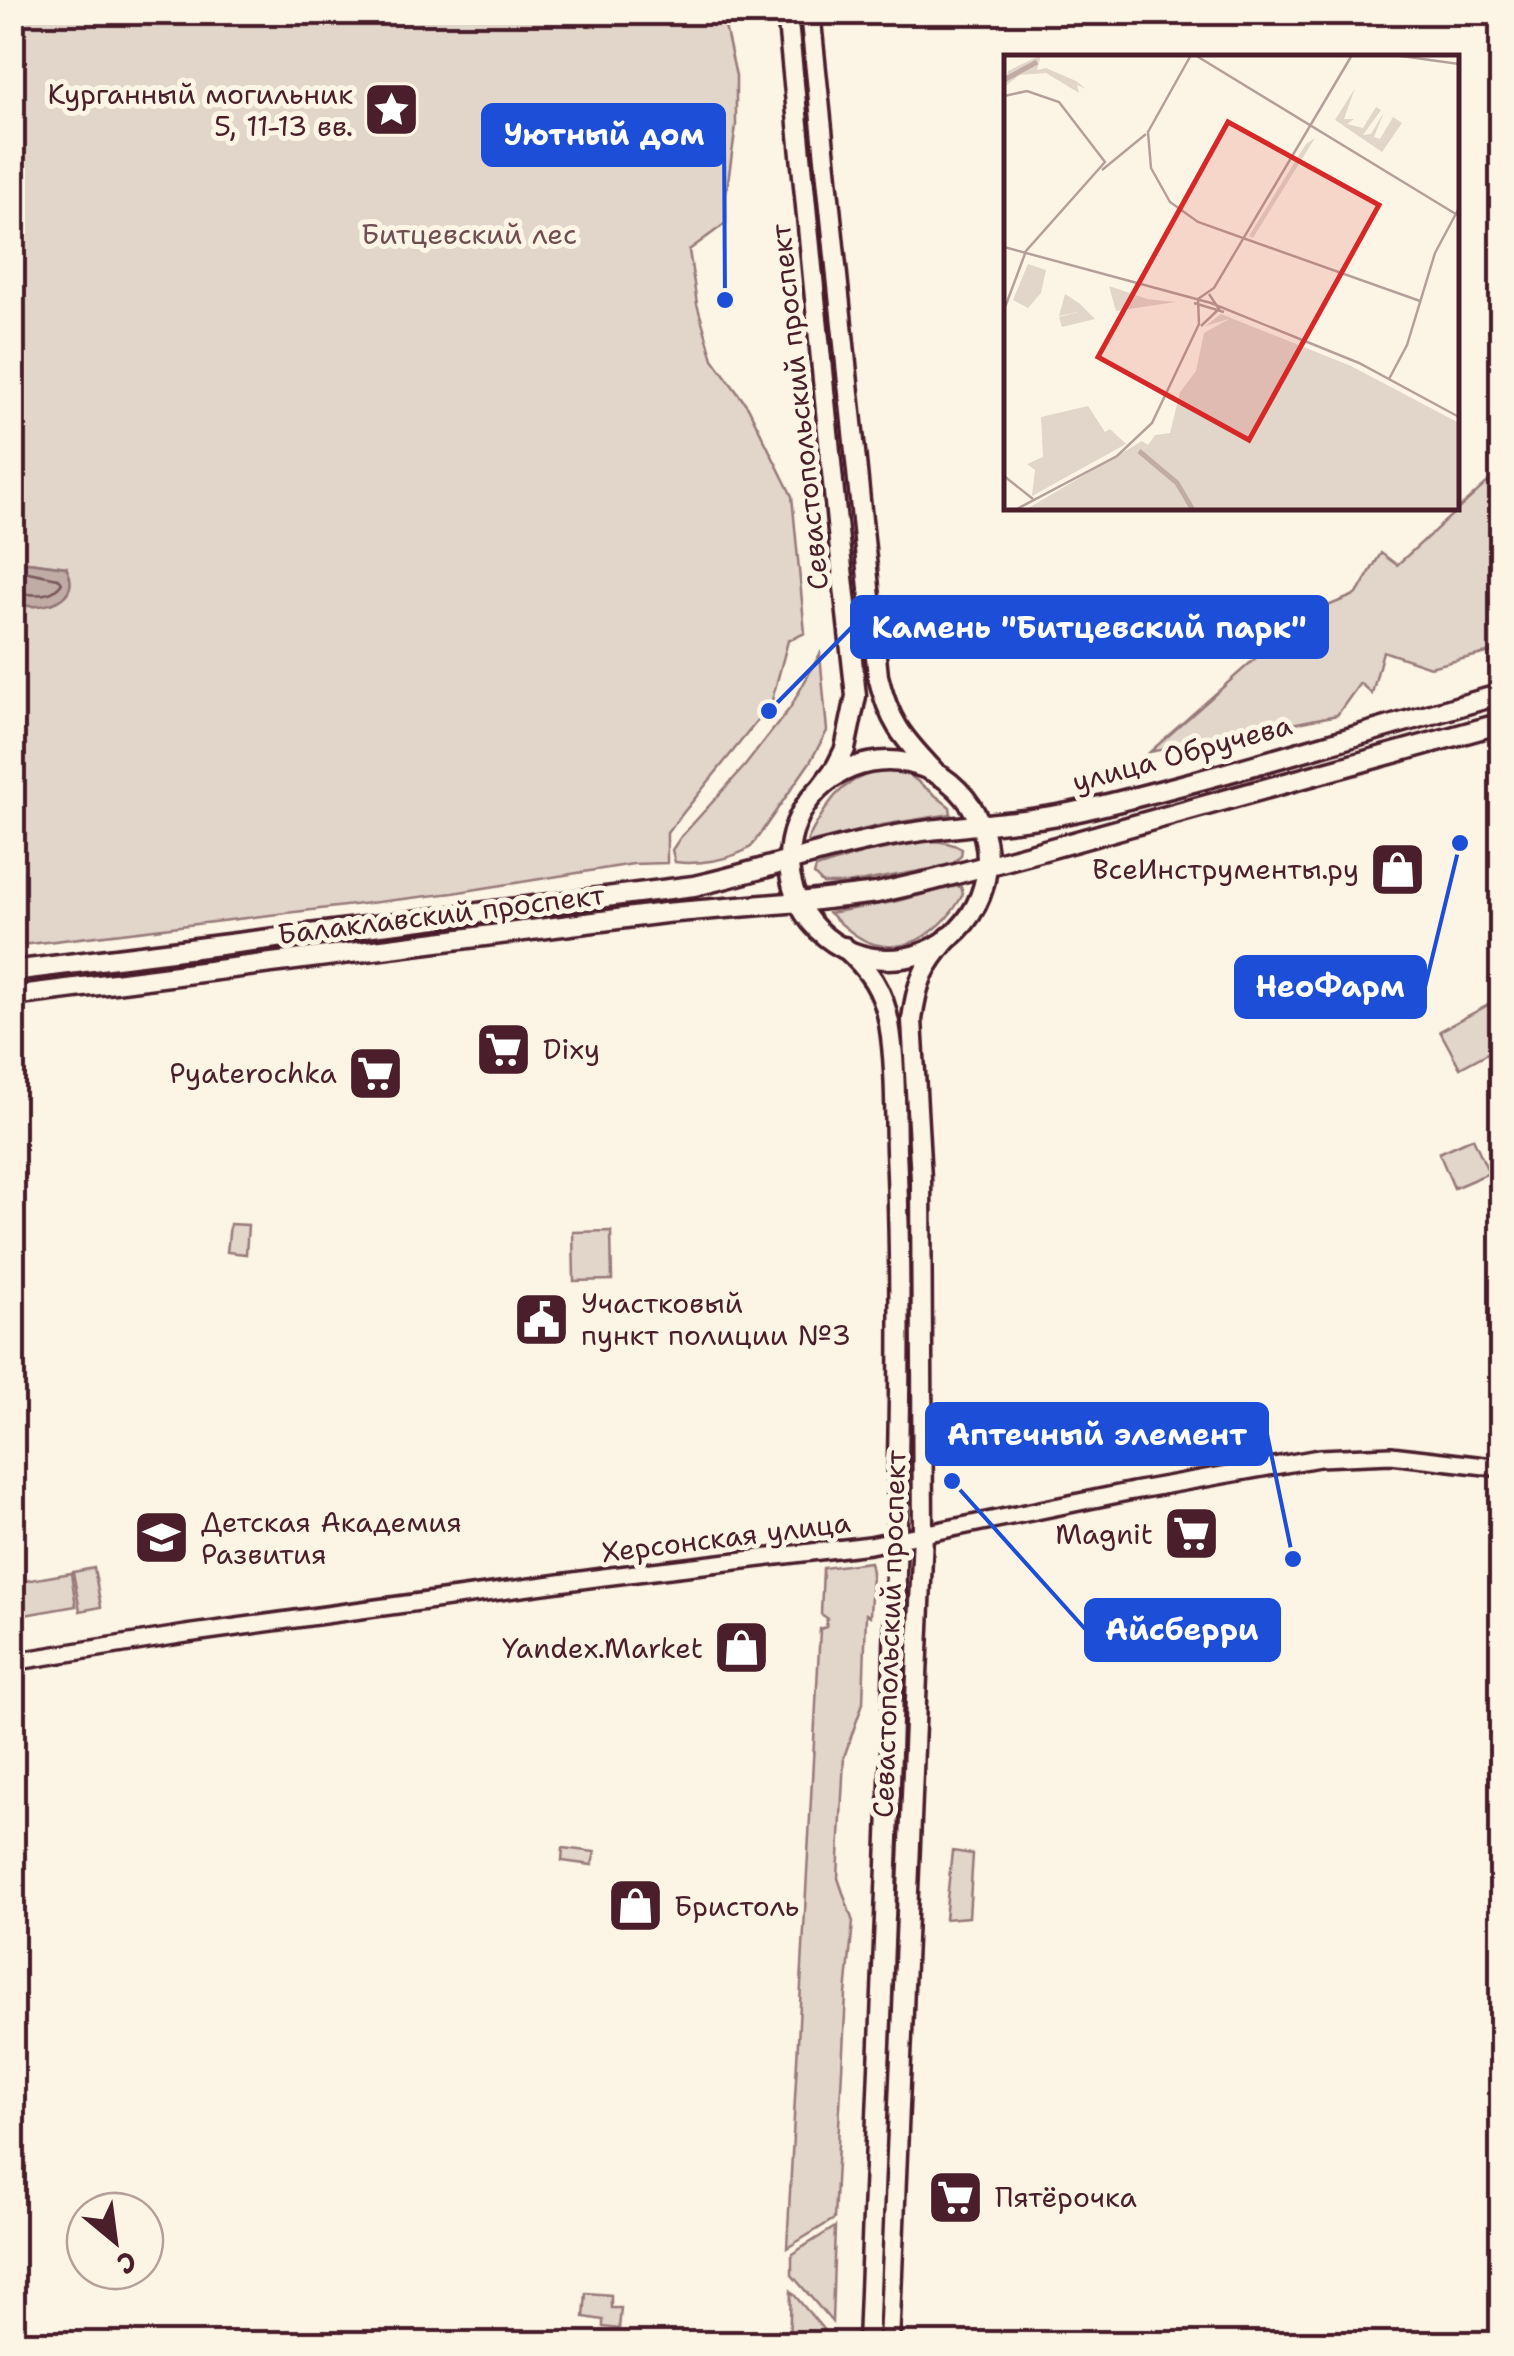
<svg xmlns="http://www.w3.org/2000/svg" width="1514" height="2356" viewBox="0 0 1514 2356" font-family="'Shantell Sans',sans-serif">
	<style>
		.green { fill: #e2d5ca; stroke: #967a7a; stroke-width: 2.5 }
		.water { fill: #c0aca5; stroke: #917474; stroke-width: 2.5 }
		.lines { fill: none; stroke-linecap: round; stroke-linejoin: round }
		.shore { stroke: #79575c; stroke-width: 2.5 }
		.minor-casing { stroke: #4a1f2b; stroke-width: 22 }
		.major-casing { stroke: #4a1f2b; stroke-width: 25 }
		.minor { stroke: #fcf5e5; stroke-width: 15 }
		.major { stroke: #fcf5e5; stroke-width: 18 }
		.labels { text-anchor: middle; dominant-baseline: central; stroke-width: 10; stroke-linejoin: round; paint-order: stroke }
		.poi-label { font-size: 28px; fill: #4a1f2b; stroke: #fcf5e5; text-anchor: end }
		.park-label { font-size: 28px; fill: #704c53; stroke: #fcf5e5 }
		.street-label { font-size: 28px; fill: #4a1f2b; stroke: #fcf5e5 }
		.inset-river { fill: none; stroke: #c0aca5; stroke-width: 5 }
		.inset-road { fill: none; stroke: #b59f9b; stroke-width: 2.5 }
		.view { fill: #d62828; fill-opacity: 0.15; stroke: #d62828; stroke-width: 5 }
		.inset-edge { fill: none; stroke: #4a1f2b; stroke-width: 5 }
		.leader { fill: none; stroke: #1d4ed8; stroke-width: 4 }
		.callout-dot { fill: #1d4ed8; stroke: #fcf5e5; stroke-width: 4 }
		.callout { fill: #1d4ed8; stroke: #1d4ed8; stroke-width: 4 }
		.callout-label { font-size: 30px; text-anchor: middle; font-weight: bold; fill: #fff }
	</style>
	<rect width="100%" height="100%" fill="#fcf5e5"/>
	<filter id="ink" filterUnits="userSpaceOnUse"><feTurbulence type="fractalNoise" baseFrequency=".01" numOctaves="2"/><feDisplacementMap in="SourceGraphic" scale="20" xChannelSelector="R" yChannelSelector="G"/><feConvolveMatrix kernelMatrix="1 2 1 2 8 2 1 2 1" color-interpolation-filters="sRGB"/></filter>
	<g filter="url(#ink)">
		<!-- green -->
		<g class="green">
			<path d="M13 13H722L736 76V126L726 195V223L689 250 697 304 713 359 748 407 792 496 805 633 788 641 771 704 667 833V863L633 864 453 893 13 946V601L31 606 66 567 28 562 13 566Z"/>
			<path d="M1501 470 1502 646 1495 651 1430 667 1383 651 1372 694 1360 683 1337 715 1150 752 1268 647 1290 648 1308 614 1357 594 1381 553 1397 565Z"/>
			<path d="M820 654 827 731 810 762 751 847C731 860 698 865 675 862L672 850 680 838 744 767 790 708Z"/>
			<path d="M876 771 907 773 950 807 951 814 882 825 809 843 808 839C826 806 838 782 876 771Z"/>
			<path d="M928 841C940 841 951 842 962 849L961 856 953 864 942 867 847 884H823L814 875 816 868 863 853Z"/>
			<path d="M957 886 961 887 963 894C947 925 912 955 874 944 858 940 841 924 829 913L893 902Z"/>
			<path d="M1501 998V1046L1460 1068 1440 1031Z"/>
			<path d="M1473 1138 1489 1173 1454 1188 1439 1153Z"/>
			<path d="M230 1224 248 1225 246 1254 227 1252Z"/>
			<path d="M611 1231 612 1280 574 1281 573 1232Z"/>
			<path d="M870 1562 872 1572 870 1616 866 1614 863 1703 844 1757 838 1878 853 1922 846 1995 834 2219 787 2248 820 1629 826 1627 827 1618 821 1614 823 1568Z"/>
			<path d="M94 1568 101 1607 80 1611 73 1572Z"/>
			<path d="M71 1573 76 1606 13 1617V1583Z"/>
			<path d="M563 1848 595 1852 592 1865 562 1861Z"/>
			<path d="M952 1851 973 1854 969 1917 945 1919Z"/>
			<path d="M835 2227 832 2322 792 2275V2254Z"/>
			<path d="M791 2291 832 2340V2343H789Z"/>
			<path d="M586 2293 611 2295V2308H621L619 2329 603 2327V2320L584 2317Z"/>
		</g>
		<!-- water -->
		<path class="water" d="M28 562 66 567C81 594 55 608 29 606 28 606 14 602 13 601V566Z"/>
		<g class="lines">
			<!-- shore -->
			<path class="shore" d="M12 575 28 572 58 578 62 583C51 600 30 594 12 592"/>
			<defs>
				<path id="minor" d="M12 1662 186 1634 603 1577 870 1545 1133 1491 1319 1458 1391 1455 1502 1468"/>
				<g id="major">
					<path d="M787 12 837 523 856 696 845 749 836 767 821 787"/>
					<path d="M810 12 878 676C889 722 902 737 934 771"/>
					<circle cx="888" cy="860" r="99"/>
					<path d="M844 947C869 970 883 989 889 1023 896 1065 895 1109 896 1151 901 1254 900 1358 898 1461 894 1755 879 2049 868 2344"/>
					<path d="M12 971 694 886C754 873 812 852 871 840 941 824 1013 826 1083 810 1223 777 1362 733 1502 694"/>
					<path d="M12 996 665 913 800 902 877 893 930 881 1034 853 1502 723"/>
					<path d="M889 2344 923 1533 921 1179 912 1020C917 981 923 967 949 937"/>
				</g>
			</defs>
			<!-- minor casing -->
			<use href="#minor" class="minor-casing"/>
			<!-- major casing -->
			<use href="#major" class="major-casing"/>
			<!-- minor -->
			<use href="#minor" class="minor"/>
			<!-- major -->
			<use href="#major" class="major"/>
		</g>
	</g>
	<!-- icons -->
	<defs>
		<symbol id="sight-square" viewBox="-11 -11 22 22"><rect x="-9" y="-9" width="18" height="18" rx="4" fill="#4a1f2b" stroke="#fcf5e5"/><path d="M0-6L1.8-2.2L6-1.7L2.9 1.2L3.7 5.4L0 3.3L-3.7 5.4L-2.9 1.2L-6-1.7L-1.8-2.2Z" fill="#fff"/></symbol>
		<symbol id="shop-square" viewBox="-11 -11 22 22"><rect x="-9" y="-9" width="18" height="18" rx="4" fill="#4a1f2b" stroke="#fcf5e5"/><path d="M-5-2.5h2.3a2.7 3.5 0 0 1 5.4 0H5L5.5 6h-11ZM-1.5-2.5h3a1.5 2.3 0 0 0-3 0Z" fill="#fff"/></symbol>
		<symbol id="supermarket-square" viewBox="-11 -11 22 22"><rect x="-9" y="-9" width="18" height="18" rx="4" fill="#4a1f2b" stroke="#fcf5e5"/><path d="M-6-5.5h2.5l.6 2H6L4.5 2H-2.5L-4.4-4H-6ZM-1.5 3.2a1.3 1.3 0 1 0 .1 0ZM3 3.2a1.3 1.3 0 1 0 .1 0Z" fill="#fff"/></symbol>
		<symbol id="civic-square" viewBox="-11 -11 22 22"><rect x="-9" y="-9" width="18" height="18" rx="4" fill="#4a1f2b" stroke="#fcf5e5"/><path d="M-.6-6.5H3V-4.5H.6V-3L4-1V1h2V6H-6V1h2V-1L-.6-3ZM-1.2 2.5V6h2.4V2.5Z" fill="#fff"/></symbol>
		<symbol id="school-square" viewBox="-11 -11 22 22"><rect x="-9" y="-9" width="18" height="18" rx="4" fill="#4a1f2b" stroke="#fcf5e5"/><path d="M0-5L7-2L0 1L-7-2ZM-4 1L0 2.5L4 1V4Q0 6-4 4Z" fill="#fff"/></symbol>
	</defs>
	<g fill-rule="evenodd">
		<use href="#sight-square" x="360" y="78" width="63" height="63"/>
		<use href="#shop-square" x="1366" y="838" width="63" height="63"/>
		<use href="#supermarket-square" x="472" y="1018" width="63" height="63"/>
		<use href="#supermarket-square" x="344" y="1042" width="63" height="63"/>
		<use href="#civic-square" x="510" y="1288" width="63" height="63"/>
		<use href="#supermarket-square" x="1160" y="1502" width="63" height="63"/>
		<use href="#school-square" x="130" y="1506" width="63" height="63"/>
		<use href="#shop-square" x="710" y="1616" width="63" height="63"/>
		<use href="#shop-square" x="604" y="1874" width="63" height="63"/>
		<use href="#supermarket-square" x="924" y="2166" width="63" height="63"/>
	</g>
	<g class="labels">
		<!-- poi labels -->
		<g class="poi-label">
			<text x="353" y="94">Курганный могильник<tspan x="353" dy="32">5, 11-13 вв.</tspan></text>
			<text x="1359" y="869">ВсеИнструменты.ру</text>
			<text x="543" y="1049" text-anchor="start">Dixy</text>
			<text x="337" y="1073">Pyaterochka</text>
			<text x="581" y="1303" text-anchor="start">Участковый<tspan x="581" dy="32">пункт полиции №3</tspan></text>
			<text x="201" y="1522" text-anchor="start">Детская Академия<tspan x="201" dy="32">Развития</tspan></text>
			<text x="1153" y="1534">Magnit</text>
			<text x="703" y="1648">Yandex.Market</text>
			<text x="674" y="1906" text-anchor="start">Бристоль</text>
			<text x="995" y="2197" text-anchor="start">Пятёрочка</text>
		</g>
		<!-- park labels -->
		<g class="park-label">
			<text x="469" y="234">Битцевский лес</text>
		</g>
		<!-- street labels -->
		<g class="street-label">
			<text transform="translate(799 407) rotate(-96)">Севастопольский проспект</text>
			<text transform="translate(1182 753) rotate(-15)">улица Обручева</text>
			<text transform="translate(441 914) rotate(-7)">Балаклавский проспект</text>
			<text transform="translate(726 1537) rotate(-7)">Херсонская улица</text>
			<text transform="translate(889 1634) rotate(-88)">Севастопольский проспект</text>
		</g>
	</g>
	<!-- overview -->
	<g transform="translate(1004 55)">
		<rect width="455" height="455" fill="#fcf5e5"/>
		<path d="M37 0 33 15 42 13 72 26 82 34 73 30 75 38 42 18 16 20 0 32 4 16ZM351 33 340 64H350L343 69 359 73 372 52 377 55 359 80 367 79 380 57 370 82 376 84 389 62 398 68 378 97 331 65ZM311 83 249 183 245 181 302 89ZM24 209 42 215 37 238 24 253 9 245ZM105 231 143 244 172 247 112 256ZM61 239 75 248 91 264 58 272 55 262 78 256 55 261ZM217 259 347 311 455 368V455H21L138 386 144 390 151 380 166 378 176 337 192 316 200 278 225 264 201 271ZM84 351 101 377 106 374 122 389 28 441 31 415 23 409 39 402 37 362Z" fill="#e2d5ca"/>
		<path class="inset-river" d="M0 25 33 7M135 396 173 428 189 455"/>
		<path class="inset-road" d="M187 0 144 77 147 113 166 147 194 167 416 246M191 0 455 161M390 0 455 9M0 41 23 36 55 47 101 107 22 196 0 255M98 115 142 79M0 192 207 248 355 308 455 362M190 248 220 257M197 271 215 254 205 239M385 324 403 290 431 198 455 153M0 421 29 444M11 455 113 401 148 368 195 269 194 244 210 233 348 0"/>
		<path class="view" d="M224 67 375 150 245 385 94 302Z"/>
		<rect width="455" height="455" class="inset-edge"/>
	</g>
	<!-- callouts -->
	<path class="leader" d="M725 300L724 135M769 711L852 627M1460 843L1425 987M1293 1559L1267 1434M952 1481L1086 1630"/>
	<g class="callout-dot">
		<circle cx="725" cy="300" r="10"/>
		<circle cx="769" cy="711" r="10"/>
		<circle cx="1460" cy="843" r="10"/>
		<circle cx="1293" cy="1559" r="10"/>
		<circle cx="952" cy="1481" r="10"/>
	</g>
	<g class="callout">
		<rect x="483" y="105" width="241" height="60" rx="10"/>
		<rect x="852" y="597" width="475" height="60" rx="10"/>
		<rect x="1236" y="957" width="189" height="60" rx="10"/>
		<rect x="927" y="1404" width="340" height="60" rx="10"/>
		<rect x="1086" y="1600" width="193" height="60" rx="10"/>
	</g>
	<g class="callout-label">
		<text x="604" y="145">Уютный дом</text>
		<text x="1089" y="638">Камень "Битцевский парк"</text>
		<text x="1330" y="997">НеоФарм</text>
		<text x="1097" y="1445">Аптечный элемент</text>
		<text x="1182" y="1640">Айсберри</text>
	</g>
	<!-- margin -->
	<rect width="1514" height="2356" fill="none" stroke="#fcf5e5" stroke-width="50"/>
	<rect x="25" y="25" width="1464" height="2306" fill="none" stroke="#4a1f2b" stroke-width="4" filter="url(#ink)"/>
	<!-- north arrow -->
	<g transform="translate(115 2241) rotate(151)"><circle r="48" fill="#fcf5e5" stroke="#b59f9b" stroke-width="2.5"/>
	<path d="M0-8L18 38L0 25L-18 38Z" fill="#4a1f2b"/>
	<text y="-15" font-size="28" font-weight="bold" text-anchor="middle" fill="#4a1f2b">С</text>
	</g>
</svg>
